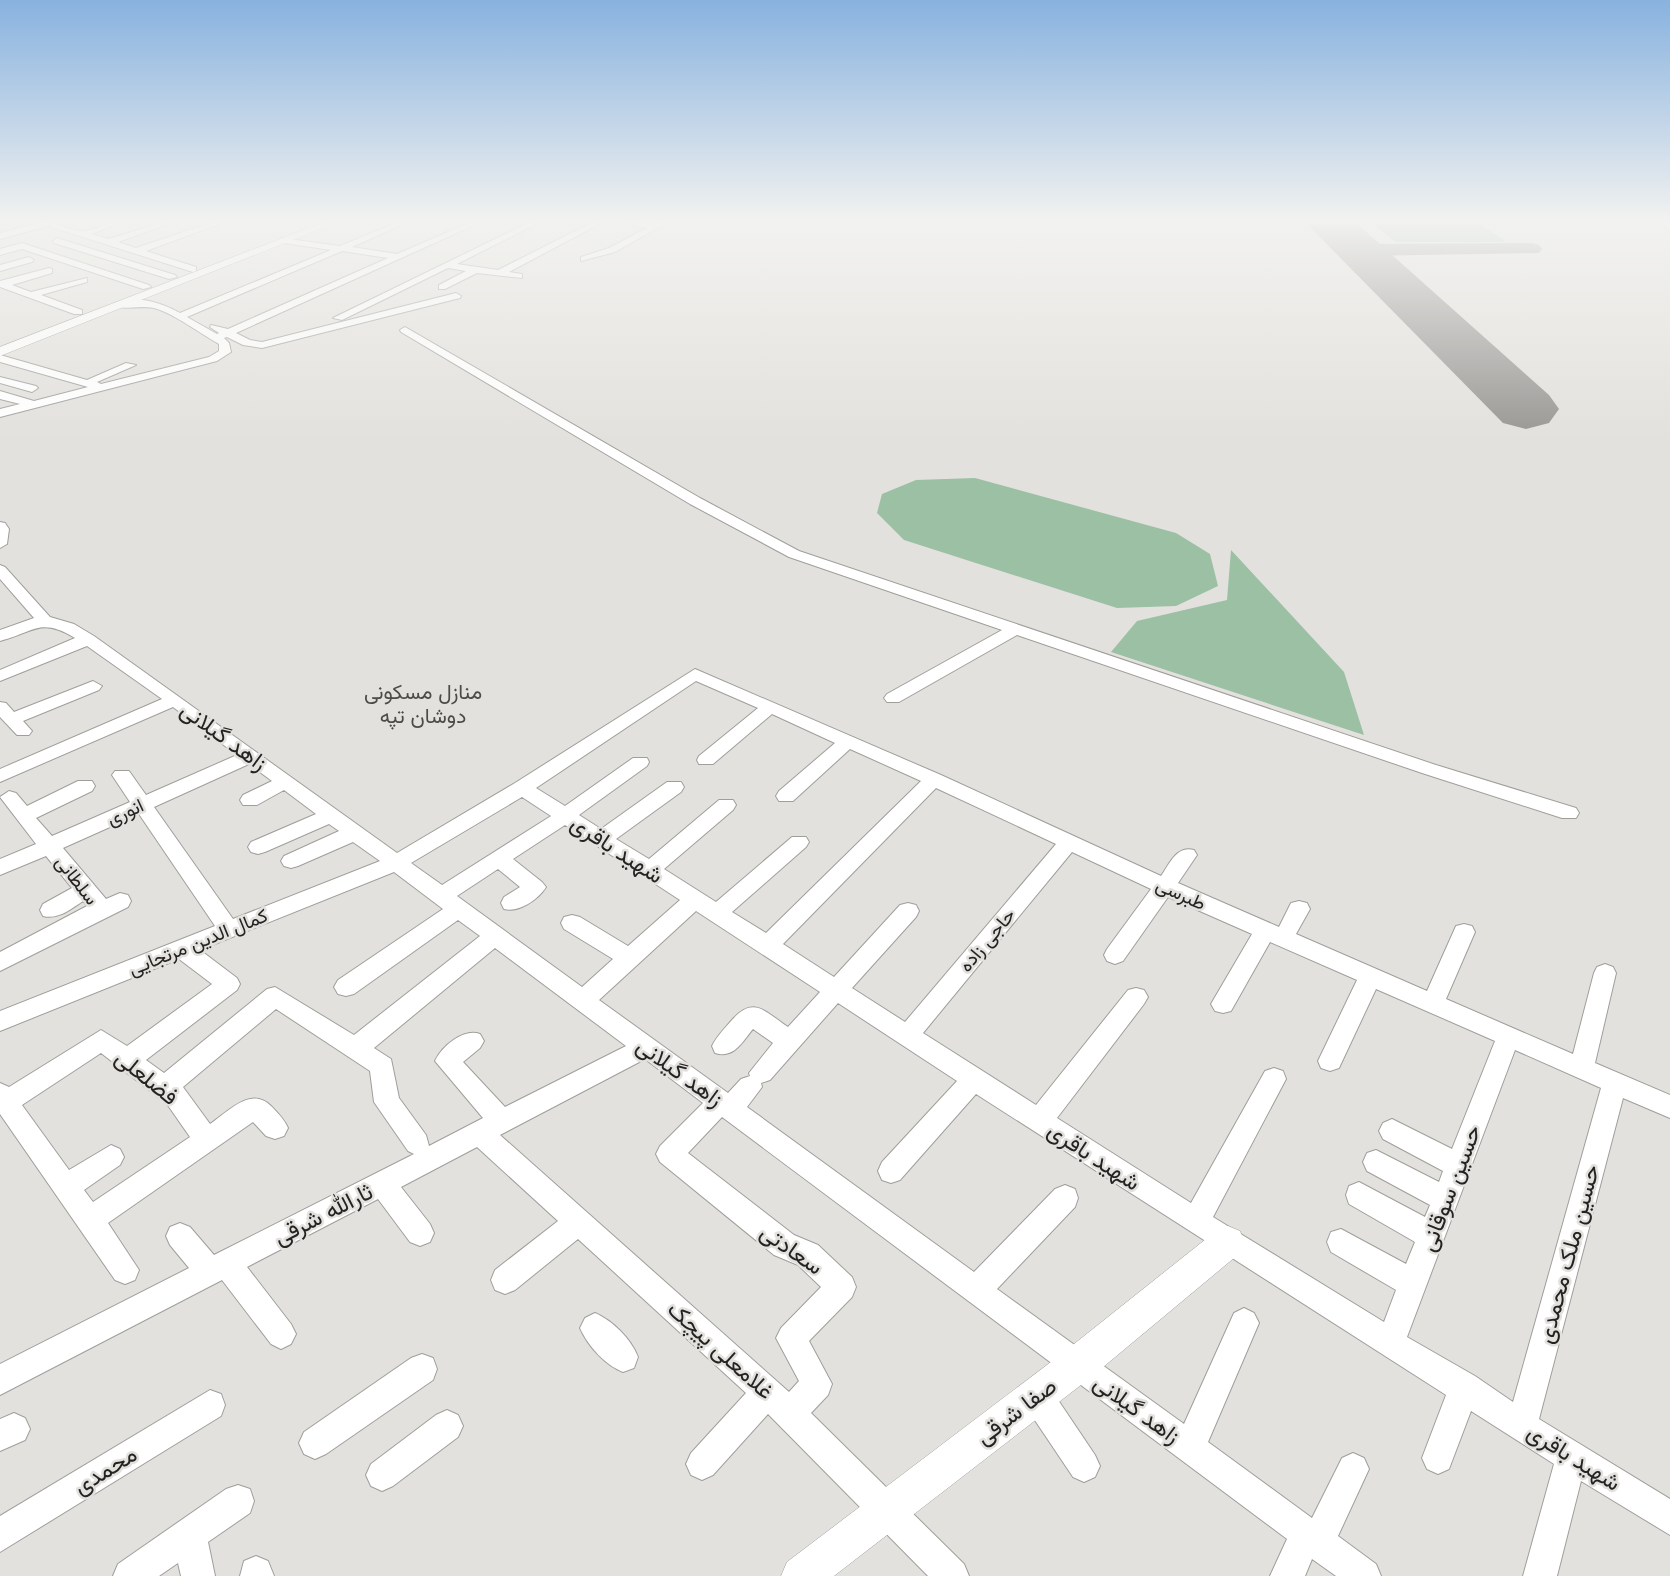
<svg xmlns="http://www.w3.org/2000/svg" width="1670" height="1576" viewBox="0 0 1670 1576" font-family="Helvetica,Vazirmatn,sans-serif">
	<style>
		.green { fill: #9bc0a3 }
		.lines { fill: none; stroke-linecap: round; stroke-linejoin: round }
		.taxiway { fill: #989693; fill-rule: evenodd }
		.runway { fill: #989693; fill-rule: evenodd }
		.minor-casing { stroke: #a09e9b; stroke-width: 2 }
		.major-casing { stroke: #a09e9b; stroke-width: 1 }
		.minor { fill: #fff; fill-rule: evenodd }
		.major { fill: #fff; fill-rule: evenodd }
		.labels { text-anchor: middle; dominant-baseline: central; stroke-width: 5; stroke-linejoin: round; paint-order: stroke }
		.street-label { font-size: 19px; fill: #242322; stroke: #e3e1dd }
		.neighbourhood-label { font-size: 21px; fill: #4d4b48; stroke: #e3e1dd }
		.near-street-label { font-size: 23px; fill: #242322; stroke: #e3e1dd }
	</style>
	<rect width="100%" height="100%" fill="#e3e1dd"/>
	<!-- green -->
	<g class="green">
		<path d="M1370 221H1476L1506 242H1395Z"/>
		<path d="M975 478 1176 533 1210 554 1218 586 1176 606 1117 608 904 540 877 513 882 494 916 480Z"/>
		<path d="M1231 550 1344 672 1364 735 1111 652 1137 621 1227 600Z"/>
	</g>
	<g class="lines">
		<!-- taxiway -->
		<path class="taxiway" d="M1532 243 1539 245 1542 249 1539 253 1357 256 1350 254 1347 250 1350 246 1357 244Z"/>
		<!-- runway -->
		<path class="runway" d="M1304 221H1354L1549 395 1559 409 1549 423 1526 429 1503 423Z"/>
		<defs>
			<g id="minor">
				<path d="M37 221C53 220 65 229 80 231 94 232 109 221 124 221L91 234 109 239 166 221H177L118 242 136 248 216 221H227L146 251 196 267V271L193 272 48 226 0 239V233L39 223Z"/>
				<path d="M401 221H411L352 247 397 254 473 221H483L236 333 250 340 262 342 456 293 461 296 460 298 262 348 243 345 227 337 224 338 229 343 231 352 217 361 0 417V409L20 404 0 399V391L34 401 88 387 0 362V355L87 380 126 363 136 365 97 382 101 384 209 357 219 351V344C199 333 175 314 154 308 141 305 125 311 115 305 134 293 162 303 180 313L331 250 284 243 281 242V238L340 246ZM342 251 388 258 228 329 211 325 210 327 219 333 217 334 187 317Z"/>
				<path d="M532 221H542L457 264 498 270 595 221H605L509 272 522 274V278L477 273 445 289H439V285L466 271 448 268 342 320 333 318Z"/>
				<path d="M612 221 655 223 670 221 615 252 581 261V257L609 248 647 228Z"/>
				<path d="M1656 221 1670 223V230Z"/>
				<path d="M57 238 175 275 177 277 169 279 54 243 53 241Z"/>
				<path d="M22 243 149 285 151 287 143 289 22 249 0 255V249Z"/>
				<path d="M29 257 34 260 32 262 0 271V265Z"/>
				<path d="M49 268 52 269V273L12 285 31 292 87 278V282L41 295 82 310V314H74L0 287V281Z"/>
				<path d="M405 327 700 498 799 551 1436 765 1576 808 1579 813 1576 818H1562L1422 773 1017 635 899 702H887L884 698 887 694 1002 630 789 557 690 504 401 332 400 330Z"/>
				<path d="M0 377 36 386 38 388 32 392 0 383Z"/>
				<path d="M0 522 5 523 9 529 7 544 0 548Z"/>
				<path d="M0 565 5 567 50 617 74 624 94 636 397 853 515 783 695 669 941 775 1161 876C1170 863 1177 845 1194 850L1197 855 1178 883 1279 927 1291 903 1299 901 1307 903 1310 909 1296 934 1427 991 1456 926 1464 924 1472 926 1475 932 1446 999 1573 1054 1594 973 1597 967 1605 964 1613 967 1616 973 1595 1063 1670 1095V1118L1623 1098 1539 1419 1670 1499V1535L1581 1481 1557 1576H1523L1554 1464 1471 1411 1449 1469 1438 1474 1427 1469 1422 1458 1446 1395 976 1094 900 1180 891 1183 882 1180 878 1171 882 1162 957 1081 838 1003 770 1080 761 1083 762 1087 747 1107 974 1272 1055 1189 1065 1185 1075 1189 1078 1198 1075 1207 997 1289 1184 1424 1234 1313 1244 1308 1254 1313 1259 1323 1208 1442 1312 1518 1342 1458 1353 1453 1364 1458 1369 1469 1338 1536 1376 1564 1381 1576H1336L1312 1559 1305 1576H1270L1287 1539 722 1117 688 1153 794 1235 818 1245 852 1277 856 1287 852 1297 809 1341 832 1384 828 1395 811 1413 964 1564 969 1576H928L768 1414 713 1475 702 1480 691 1475 686 1464 691 1453 746 1393 578 1239 515 1290 505 1294 495 1290 491 1280 495 1270 558 1221 477 1147 401 1187 430 1224 434 1233 430 1242 420 1246 410 1242 378 1199 247 1267 291 1324 296 1334 291 1344 281 1349 271 1344 222 1280 0 1395V1364L189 1268 170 1245 166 1236 170 1227 180 1223 190 1227 214 1255 414 1154 408 1151 374 1102 370 1071 276 1009 183 1087 210 1124C229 1111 251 1086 271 1106 278 1113 284 1119 288 1128L284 1136 275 1139 266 1136 253 1122 108 1223 139 1270 135 1280 125 1284 115 1280 0 1114V1083L9 1087 101 1030 127 1046 212 984 179 959 0 1031V1011L215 926 139 814 63 848 106 899 120 893 128 895 131 901 128 907 0 971V952L87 906 83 901C71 909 58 920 43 916L40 910 43 904 72 888 46 856 0 875V859L36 844 0 797 9 791 16 793 27 806 78 781H92L95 786 92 791 36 818 52 836 130 802 112 775 115 771H129L146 795 237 755 173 707 0 782V769L162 699 87 646 0 681V670L75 638C40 617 35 632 0 641V630L34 618 0 579ZM696 681 758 708 699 756 697 760 699 764H713L772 714 835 743 779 791 776 796 779 801H793L850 749 921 781 766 933 732 912 806 847 809 842 806 837H792L716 902 664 869 733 810 736 805 733 800H719L649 859 616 839 681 792 684 787 681 782H667L601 829 579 815 647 766 649 762 647 758H633L565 806 536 788ZM249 764 272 781 243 795 240 800 243 805H257L284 790 316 814 251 842 248 847 251 852 258 854 265 852 329 824 339 831 284 856 281 861 284 866 291 868 298 866 353 842 380 861 233 919 154 807ZM936 788 1056 844 905 1022 852 988 916 917 919 911 916 905 908 903 900 905 834 977 783 944ZM522 797 551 816 442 885 411 863ZM565 825 680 900 628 946 580 917 572 915 564 917 561 923 564 929 613 959 582 987 457 896 498 869 520 887 504 897 501 903 504 909C518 913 538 900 546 887L542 882 513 859ZM1072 852 1151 889 1107 949 1104 955 1107 961 1115 964 1123 961 1168 897 1252 934 1211 1004 1215 1011 1223 1013 1231 1011 1270 942 1357 980 1318 1061 1321 1068 1330 1071 1339 1068 1376 989 1495 1041 1452 1149 1392 1119 1383 1123 1379 1131 1383 1139 1443 1171 1439 1182 1376 1150 1367 1153 1363 1162 1367 1171 1430 1205 1425 1217 1359 1182 1349 1186 1346 1195 1349 1204 1415 1242 1406 1264 1341 1229 1331 1232 1327 1242 1331 1252 1396 1290 1384 1322 1213 1217 1286 1079 1283 1071 1274 1068 1265 1071 1191 1203 1057 1118 1144 1004 1148 997 1144 990 1136 988 1128 990 1036 1105 923 1033ZM394 872 443 909 338 980 334 987 338 994 346 996 354 994 458 920 480 936 354 1035 275 987 267 989 164 1073 146 1060 237 990 240 984 237 978 200 950ZM696 911 820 992 788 1027C765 1012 754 995 732 1020 725 1028 717 1036 712 1046L715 1053C734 1059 742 1042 753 1029L773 1043 749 1073 750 1076 741 1079 728 1093 599 1000ZM495 948 626 1046 505 1107 463 1062 480 1048 484 1041 480 1034C464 1028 442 1046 435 1061L483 1118 429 1146 426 1135 399 1098 391 1059 374 1048ZM1515 1050 1601 1088 1513 1402 1475 1376 1407 1337ZM101 1053 167 1104 190 1137 93 1202 84 1190 120 1165 124 1157 120 1149 111 1145 69 1170 22 1105ZM645 1059 703 1103 660 1146 656 1154 660 1162 774 1255 798 1265 821 1287 781 1328 776 1338 799 1381 789 1392 500 1135Z"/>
				<path d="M93 681 102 686 99 690 23 721 32 731 29 735H17L0 717V702L6 703 14 712Z"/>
				<path d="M595 1313C613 1321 631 1339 638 1357L634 1368 623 1372C605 1365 588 1346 580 1328L585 1318Z"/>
				<path d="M422 1354 433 1358 437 1369 433 1380 326 1454 315 1459 304 1454 299 1443 304 1432 411 1358Z"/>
				<path d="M1037 1381 1048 1385 1095 1455 1100 1466 1095 1477 1084 1482 1073 1477 1026 1407 1022 1396 1026 1385Z"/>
				<path d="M210 1390 221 1394 225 1405 221 1416 0 1552V1516Z"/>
				<path d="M447 1410 458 1415 463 1426 458 1437 393 1486 382 1491 371 1486 366 1475 371 1464 436 1415Z"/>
				<path d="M14 1413 25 1418 30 1429 25 1440 0 1451V1419Z"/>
				<path d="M238 1485 250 1489 254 1501 250 1513 208 1542 215 1576H181L178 1563 159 1576H113L118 1564 226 1489Z"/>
				<path d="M256 1556 268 1561 274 1576H240L244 1561Z"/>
			</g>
			<g id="major">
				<path d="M327 221H340L0 356V347Z"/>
				<path d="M1228 1226 1240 1231 1244 1242 1240 1253 1090 1378 834 1576H781L787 1562 1064 1352 1216 1231Z"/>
			</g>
		</defs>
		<!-- minor casing -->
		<use href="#minor" class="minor-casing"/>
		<!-- major casing -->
		<use href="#major" class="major-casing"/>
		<!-- minor -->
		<use href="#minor" class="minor"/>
		<!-- major -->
		<use href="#major" class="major"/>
	</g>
	<!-- sky -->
	<linearGradient id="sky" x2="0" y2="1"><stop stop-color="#88b2df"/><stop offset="0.5" stop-color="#f2f2f0"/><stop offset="1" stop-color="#f2f2f0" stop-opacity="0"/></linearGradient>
	<rect width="1670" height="441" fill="url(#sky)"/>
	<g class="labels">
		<!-- street labels -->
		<g class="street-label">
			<text transform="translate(125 812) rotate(-25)">انوری</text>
			<text transform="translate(77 880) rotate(52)">سلطانی</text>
			<text transform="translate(1181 894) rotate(24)">طبرسی</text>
			<text transform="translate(987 940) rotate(-50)">حاجی زاده</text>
			<text transform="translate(198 942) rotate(-22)">کمال الدین مرتجایی</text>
		</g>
		<!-- neighbourhood labels -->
		<g class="neighbourhood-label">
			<text x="423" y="691">منازل مسکونی<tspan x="423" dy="24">دوشان تپه</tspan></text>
		</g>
		<!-- near-street labels -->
		<g class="near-street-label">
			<text transform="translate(224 736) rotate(36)">زاهد گیلانی</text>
			<text transform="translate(617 849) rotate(33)">شهید باقری</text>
			<text transform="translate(680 1072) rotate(36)">زاهد گیلانی</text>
			<text transform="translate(147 1077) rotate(39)">فضلعلی</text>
			<text transform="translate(1094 1156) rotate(33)">شهید باقری</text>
			<text transform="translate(1450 1188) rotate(-69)">حسین سوقانی</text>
			<text transform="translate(323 1214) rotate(-27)">ثارالله شرقی</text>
			<text transform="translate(792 1249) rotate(35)">سعادتی</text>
			<text transform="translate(1568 1254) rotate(-75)">حسین ملک محمدی</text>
			<text transform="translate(721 1350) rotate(42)">غلامعلی پیچک</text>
			<text transform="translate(1137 1409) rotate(36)">زاهد گیلانی</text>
			<text transform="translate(1016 1411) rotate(-37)">صفا شرقی</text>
			<text transform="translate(1574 1457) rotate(32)">شهید باقری</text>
			<text transform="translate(105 1470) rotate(-32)">محمدی</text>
		</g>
	</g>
</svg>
